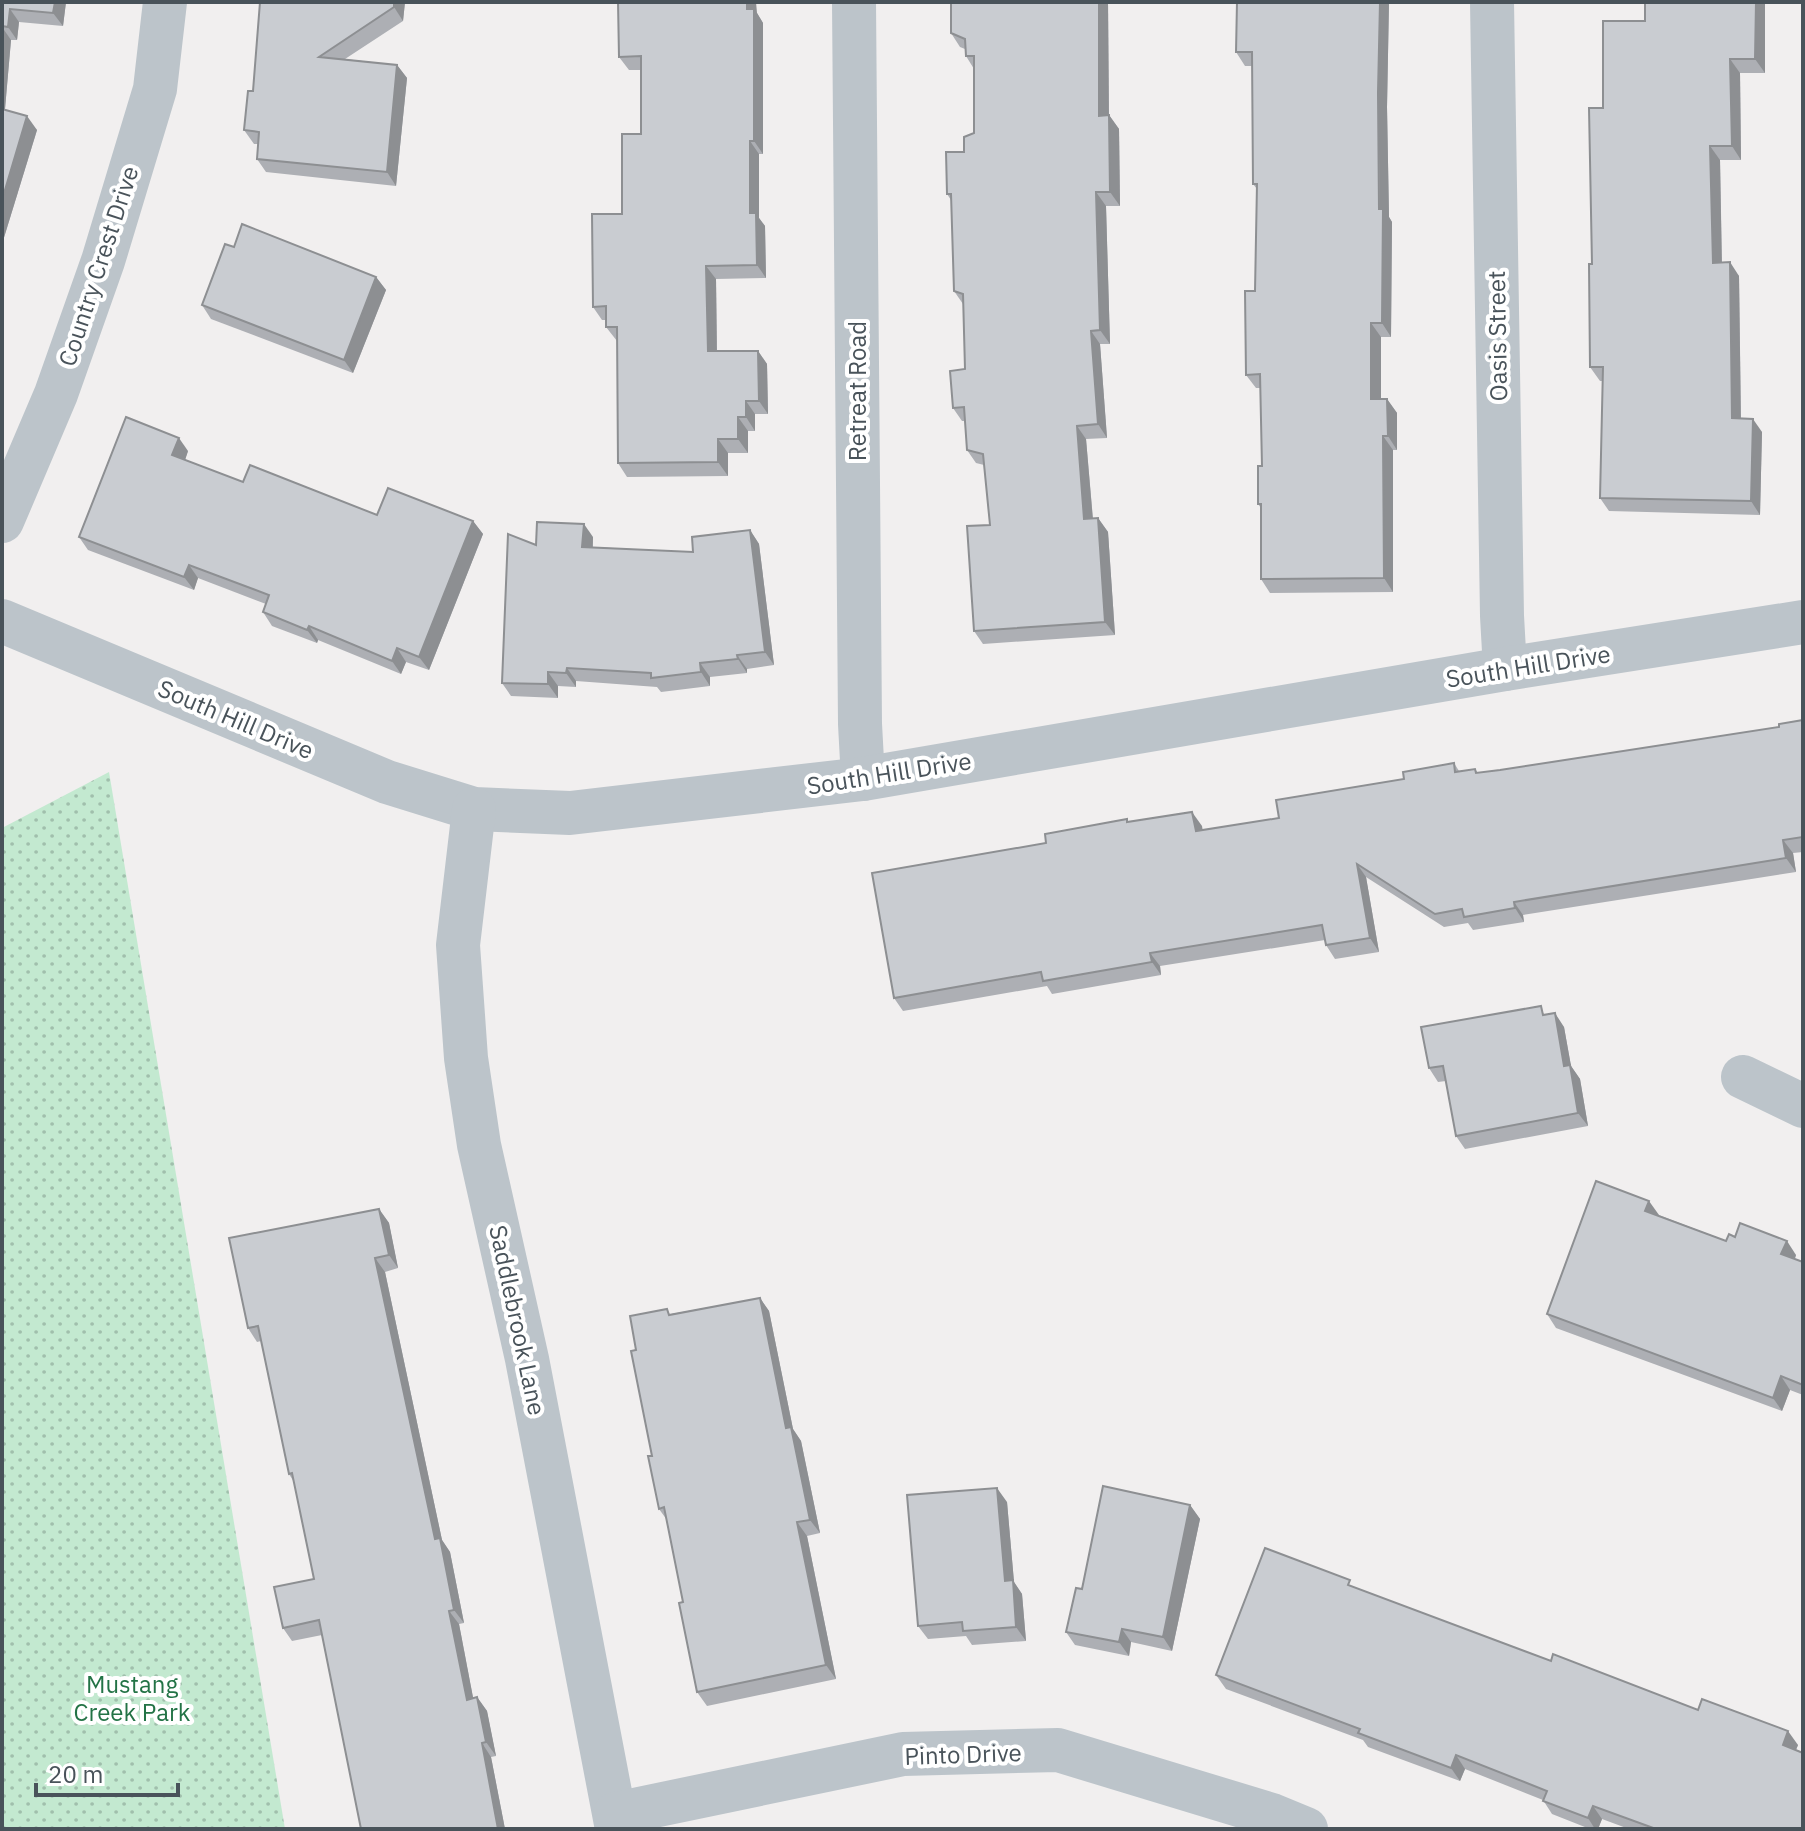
<svg xmlns="http://www.w3.org/2000/svg" width="1805" height="1831" viewBox="0 0 1805 1831" font-family="'IBM Plex Sans',sans-serif">
	<style>
		.park { fill: url(#park-dots) }
		.lines { fill: none; stroke-linecap: round; stroke-linejoin: round }
		.street { stroke: #bcc4ca; stroke-width: 44 }
		.wall { fill: #adafb4 }
		.shaded-wall { fill: #8d8f92 }
		.building { fill: #c9ccd1; stroke: #8d8f92; stroke-width: 2 }
		.labels { text-anchor: middle; dominant-baseline: central; stroke-width: 8; stroke-linejoin: round; paint-order: stroke }
		.street-label { font-size: 24px; fill: #49535a; stroke: #fff }
		.park-label { font-size: 24px; fill: #237346; stroke: #fff }
	</style>
	<defs>
		<pattern id="park-dots" width="8" height="8" patternUnits="userSpaceOnUse" patternTransform="scale(2)"><rect width="8" height="8" fill="#c3e9d0"/><path d="M2 2h.1M6 6h.1" fill="none" stroke="#a0bfac" stroke-width="1.8" stroke-linecap="round"/></pattern>
	</defs>
	<rect width="100%" height="100%" fill="#f1efef"/>
	<!-- park -->
	<path class="park" d="M109 772 285 1829H2V828Z"/>
	<g class="lines">
		<!-- street -->
		<g class="street">
			<path d="M854 2 860 724 863 779"/>
			<path d="M1492 2 1502 616 1505 669"/>
			<path d="M2 521 56 394 103 261 155 89 165 2"/>
			<path d="M2 621 387 782 474 809 570 813 863 779 1505 669 1803 622"/>
			<path d="M474 809 458 945 466 1058 479 1145 527 1359 617 1829"/>
			<path d="M1743 1077 1803 1106"/>
			<path d="M615 1814 903 1754 1058 1750 1272 1815 1306 1829"/>
		</g>
	</g>
	<!-- wall -->
	<g class="wall">
		<path d="M2 2H66L63 26 19 22 17 40H11L5 109 37 130 2 244Z"/>
		<path d="M260 2H405L403 21 345 59 397 65 407 78 396 186 266 172 257 159 258 144H254L244 130 253 91Z"/>
		<path d="M951 2H1108L1109 115 1119 129 1120 206H1106L1110 344H1100L1107 438 1086 439 1093 519 1098 518 1108 532 1115 635 983 644 974 631 990 525 984 465 976 463 967 450 965 421H962L953 408 965 369 963 304 954 291 951 200 947 194 964 152 974 133V69L966 56 965 49 960 47 951 33Z"/>
		<path d="M1237 2H1389L1387 107 1389 217 1392 222 1391 337H1381V399H1387L1397 413V450H1393V592L1270 593 1261 579V508L1258 504 1262 466 1260 388H1256L1246 375 1255 291 1257 189 1253 184 1252 66H1245L1236 52Z"/>
		<path d="M1645 2H1765V73H1740L1741 160H1720L1722 262 1739 276 1741 419 1762 432 1760 515 1609 511 1600 498 1603 381H1600L1590 367 1592 264 1603 108 1645 21Z"/>
		<path d="M757 13 763 23V154H759V218L765 226 766 278 716 279 717 351H758L767 364 768 414H755V431H748V453H728V476L627 477 618 463 617 341 606 327V320H602L593 307 622 214 641 134V70H629L619 57Z"/>
		<path d="M234 247 376 277 386 290 353 373 211 319 202 305Z"/>
		<path d="M188 451 185 460 243 482 377 515 473 521 483 534 429 670 406 662 401 674 318 640 317 643 272 626 263 612 266 604 198 578 194 590 88 550 79 537Z"/>
		<path d="M750 530 759 544 774 665 747 669V673L710 677V686L661 692 657 687 576 681V687L558 686V698L511 696 502 683 536 545 593 537V547L693 552Z"/>
		<path d="M1803 720V852L1793 853 1796 872 1523 915 1524 922 1473 930 1468 923 1444 927 1366 877 1379 952 1335 959 1326 945 1325 940 1160 966 1161 975 1052 994 1047 986 903 1011 894 998 1046 843 1128 822 1202 826V830L1279 818 1454 763 1459 771 1475 769 1478 773 1500 770 1779 727Z"/>
		<path d="M1547 1015 1564 1027 1571 1066 1580 1079 1588 1126 1465 1149 1456 1136 1446 1081 1438 1082 1429 1068Z"/>
		<path d="M379 1209 389 1223 398 1268 385 1272 442 1540 450 1552 464 1623 459 1624 473 1698 477 1697 487 1711 496 1756 491 1757 505 1829H361L322 1635 292 1641 283 1628 314 1579 294 1482 289 1474 261 1341 257 1342 248 1328Z"/>
		<path d="M1659 1215 1726 1241 1796 1255 1795 1259 1803 1262V1395L1790 1390 1782 1411 1556 1328 1547 1314Z"/>
		<path d="M760 1298 769 1311 793 1429 801 1441 820 1533 807 1536 836 1679 707 1706 697 1692 683 1602 667 1520 659 1509 652 1456 636 1350 671 1314Z"/>
		<path d="M1007 1502 1014 1582 1022 1594 1026 1641 972 1645 966 1636 928 1639 918 1626Z"/>
		<path d="M1190 1505 1200 1519 1172 1651 1131 1642 1129 1656 1075 1645 1066 1632 1082 1589Z"/>
		<path d="M1355 1588 1551 1661 1798 1745 1796 1750 1803 1829H1629L1602 1819 1598 1829H1590L1552 1814 1543 1800 1465 1769 1460 1781 1368 1747 1363 1740 1226 1689 1216 1675Z"/>
	</g>
	<!-- shaded-wall -->
	<g class="shaded-wall">
		<path d="M55 2H66L63 26 53 13Z"/>
		<path d="M394 2H405L403 21 394 7Z"/>
		<path d="M747 2H756L757 13 763 23V154L754 141Z"/>
		<path d="M1099 2H1108L1109 129 1099 116Z"/>
		<path d="M1380 2H1389L1387 107 1389 217 1392 222 1391 337 1382 323 1378 93Z"/>
		<path d="M1756 2H1765V73L1755 59Z"/>
		<path d="M10 9 19 22 17 40 8 27Z"/>
		<path d="M2 27 11 40 4 120 2 117Z"/>
		<path d="M1730 59 1740 73 1741 160 1732 146Z"/>
		<path d="M397 65 407 78 396 186 387 172Z"/>
		<path d="M1109 115 1119 129 1120 206 1110 192Z"/>
		<path d="M27 116 37 130 2 244V200Z"/>
		<path d="M750 141 759 154V218L765 226 766 278 757 265 750 213Z"/>
		<path d="M1710 146 1720 160 1722 276 1713 263Z"/>
		<path d="M1096 192 1106 206 1110 344 1100 330Z"/>
		<path d="M1730 262 1739 276 1741 432 1732 418Z"/>
		<path d="M706 266 716 279 717 365 708 351Z"/>
		<path d="M376 277 386 290 353 373 344 360Z"/>
		<path d="M1371 323 1381 337V413L1371 399Z"/>
		<path d="M1091 331 1100 344 1107 438 1098 424Z"/>
		<path d="M758 351 767 364 768 414 759 401Z"/>
		<path d="M1387 399 1397 413V450L1388 436Z"/>
		<path d="M746 401 755 414V431L746 417Z"/>
		<path d="M738 417 748 431V453L738 439Z"/>
		<path d="M1753 419 1762 432 1760 515 1751 501Z"/>
		<path d="M1077 426 1086 439 1094 533 1084 519Z"/>
		<path d="M1383 436 1393 450V592L1384 578Z"/>
		<path d="M179 438 188 451 182 469 172 455Z"/>
		<path d="M718 439 728 453V476L718 462Z"/>
		<path d="M1098 518 1108 532 1115 635 1105 622Z"/>
		<path d="M473 521 483 534 429 670 419 657Z"/>
		<path d="M584 524 593 537 592 560 582 547Z"/>
		<path d="M750 530 759 544 774 665 765 652Z"/>
		<path d="M189 565 198 578 194 590 184 577Z"/>
		<path d="M309 626 318 640 317 643 307 630Z"/>
		<path d="M397 648 406 662 401 674 392 661Z"/>
		<path d="M737 655 747 669V673L738 659Z"/>
		<path d="M700 663 710 677V686L701 672Z"/>
		<path d="M567 668 576 681V687L566 673Z"/>
		<path d="M548 672 558 686V698L548 684Z"/>
		<path d="M1192 812 1202 826 1205 845 1196 831Z"/>
		<path d="M1783 840 1793 853 1796 872 1786 858Z"/>
		<path d="M1357 864 1366 877 1379 952 1370 938Z"/>
		<path d="M1514 902 1523 915 1524 922 1515 908Z"/>
		<path d="M1150 953 1160 966 1161 975 1152 962Z"/>
		<path d="M1555 1013 1564 1027 1571 1066 1580 1079 1588 1126 1578 1113 1564 1066Z"/>
		<path d="M1649 1201 1659 1215 1655 1224 1645 1211Z"/>
		<path d="M379 1209 389 1223 398 1268 389 1255Z"/>
		<path d="M1787 1241 1796 1255 1791 1268 1781 1254Z"/>
		<path d="M375 1258 385 1272 442 1540 450 1552 464 1623 454 1610 435 1539Z"/>
		<path d="M760 1298 769 1311 793 1429 801 1441 820 1533 810 1520 786 1428Z"/>
		<path d="M1781 1376 1790 1390 1782 1411 1773 1398Z"/>
		<path d="M997 1488 1007 1502 1014 1582 1022 1594 1026 1641 1016 1627 1005 1581Z"/>
		<path d="M1190 1505 1200 1519 1172 1651 1163 1637Z"/>
		<path d="M797 1522 807 1536 836 1679 826 1665Z"/>
		<path d="M449 1611 459 1624 476 1713 467 1700Z"/>
		<path d="M1122 1629 1131 1642 1129 1656 1119 1642Z"/>
		<path d="M477 1697 487 1711 496 1756 486 1742Z"/>
		<path d="M1788 1731 1798 1745 1792 1759 1783 1745Z"/>
		<path d="M482 1743 491 1757 505 1829H498Z"/>
		<path d="M1456 1755 1465 1769 1460 1781 1451 1768Z"/>
		<path d="M1593 1806 1602 1819 1598 1829H1595L1588 1818Z"/>
	</g>
	<!-- building -->
	<g class="building">
		<path d="M2 2H55L53 13 10 9 8 27 2 26Z"/>
		<path d="M260 2H394V7L319 57 397 65 387 172 257 159 259 132 244 130 248 91H253Z"/>
		<path d="M618 2H747V9H754V141H750V213H756L757 265 706 266 708 351H758L759 401H746V417H738V439H718V462L618 463 617 327H606V306L593 307 592 214H622V134H641V56L619 57Z"/>
		<path d="M951 2H1099V116L1109 115 1110 192H1096L1100 330 1091 331 1098 424 1077 426 1084 519 1098 518 1105 622 974 631 967 526 990 525 983 454 967 450 964 407 953 408 950 371 965 369 963 294 954 291 951 194H947L946 152H964V137L974 133V56H966L965 39 951 33Z"/>
		<path d="M1237 2H1380L1378 93 1379 209H1383L1382 323H1371V399H1387L1388 436H1383L1384 578 1261 579V504H1258V466H1262L1260 374 1246 375 1245 291H1255L1257 184H1253L1252 52H1236Z"/>
		<path d="M1645 2H1756L1755 59H1730L1732 146H1710L1713 263 1730 262 1732 418 1753 419 1751 501 1600 498 1603 367H1590L1589 264H1592L1589 108H1603V21H1645Z"/>
		<path d="M2 109 27 116 2 200Z"/>
		<path d="M242 224 376 277 344 360 202 305 225 244 234 247Z"/>
		<path d="M126 417 179 438 172 455 243 482 250 465 377 515 388 488 473 521 419 657 397 648 392 661 309 626 307 630 263 612 269 595 189 565 184 577 79 537Z"/>
		<path d="M537 522 584 524 582 547 693 552 692 537 750 530 765 652 737 655 738 659 700 663 701 672 651 678V673L567 668 566 673 548 672V684L502 683 508 534 536 545Z"/>
		<path d="M1803 720V837L1783 840 1786 858 1514 902 1515 908 1464 917 1462 909 1435 914 1357 864 1370 938 1326 945 1322 925 1150 953 1152 962 1043 981 1041 972 894 998 872 873 1046 843 1045 834 1127 819V822L1192 812 1196 831 1279 818 1276 800 1404 779 1403 772 1454 763 1455 772 1475 769 1476 773 1500 770 1779 727V724Z"/>
		<path d="M1541 1006 1543 1015 1555 1013 1564 1066 1570 1065 1578 1113 1456 1136 1443 1066 1429 1068 1421 1027Z"/>
		<path d="M1596 1181 1649 1201 1645 1211 1726 1241 1729 1234 1735 1237 1740 1223 1787 1241 1781 1254 1803 1262V1385L1781 1376 1773 1398 1547 1314Z"/>
		<path d="M379 1209 389 1255 375 1258 435 1539 440 1538 454 1610 449 1611 467 1700 477 1697 486 1742 482 1743 498 1829H361L319 1620 283 1628 274 1587 314 1579 292 1473 289 1474 258 1326 248 1328 229 1238Z"/>
		<path d="M760 1298 786 1428 791 1427 810 1520 797 1522 826 1665 697 1692 679 1603 683 1602 664 1507 659 1509 648 1456H652L631 1351 636 1350 630 1316 667 1309 669 1315Z"/>
		<path d="M1103 1486 1190 1505 1163 1637 1122 1629 1119 1642 1066 1632 1076 1588 1082 1589Z"/>
		<path d="M997 1488 1005 1581 1013 1580 1016 1627 963 1631 962 1622 918 1626 907 1495Z"/>
		<path d="M1265 1548 1350 1580 1348 1585 1551 1661 1553 1654 1698 1710 1702 1699 1788 1731 1783 1745 1803 1753V1829H1656L1593 1806 1588 1818 1543 1801 1547 1791 1456 1755 1451 1768 1358 1733 1360 1729 1216 1675Z"/>
	</g>
	<g class="labels">
		<!-- street labels -->
		<g class="street-label">
			<text transform="translate(98 266) rotate(-72)">Country Crest Drive</text>
			<text transform="translate(1497 336) rotate(-91)">Oasis Street</text>
			<text transform="translate(857 391) rotate(-90)">Retreat Road</text>
			<text transform="translate(1528 666) rotate(-9)">South Hill Drive</text>
			<text transform="translate(236 719) rotate(23)">South Hill Drive</text>
			<text transform="translate(889 773) rotate(-9)">South Hill Drive</text>
			<text transform="translate(518 1320) rotate(78)">Saddlebrook Lane</text>
			<text transform="translate(963 1754) rotate(-2)">Pinto Drive</text>
		</g>
		<!-- park labels -->
		<g class="park-label">
			<text x="132" y="1684">Mustang<tspan x="132" dy="28">Creek Park</tspan></text>
		</g>
	</g>
	<!-- border -->
	<rect width="1805" height="1831" fill="none" stroke="#49535a" stroke-width="8"/>
	<!-- scale -->
	<path d="M36 1783v12h142v-12" fill="none" stroke="#49535a" stroke-width="4"/>
	<text x="48" y="1783" font-size="24" fill="#49535a" stroke="#ffffff" stroke-width="6" paint-order="stroke">20 m</text>
</svg>
